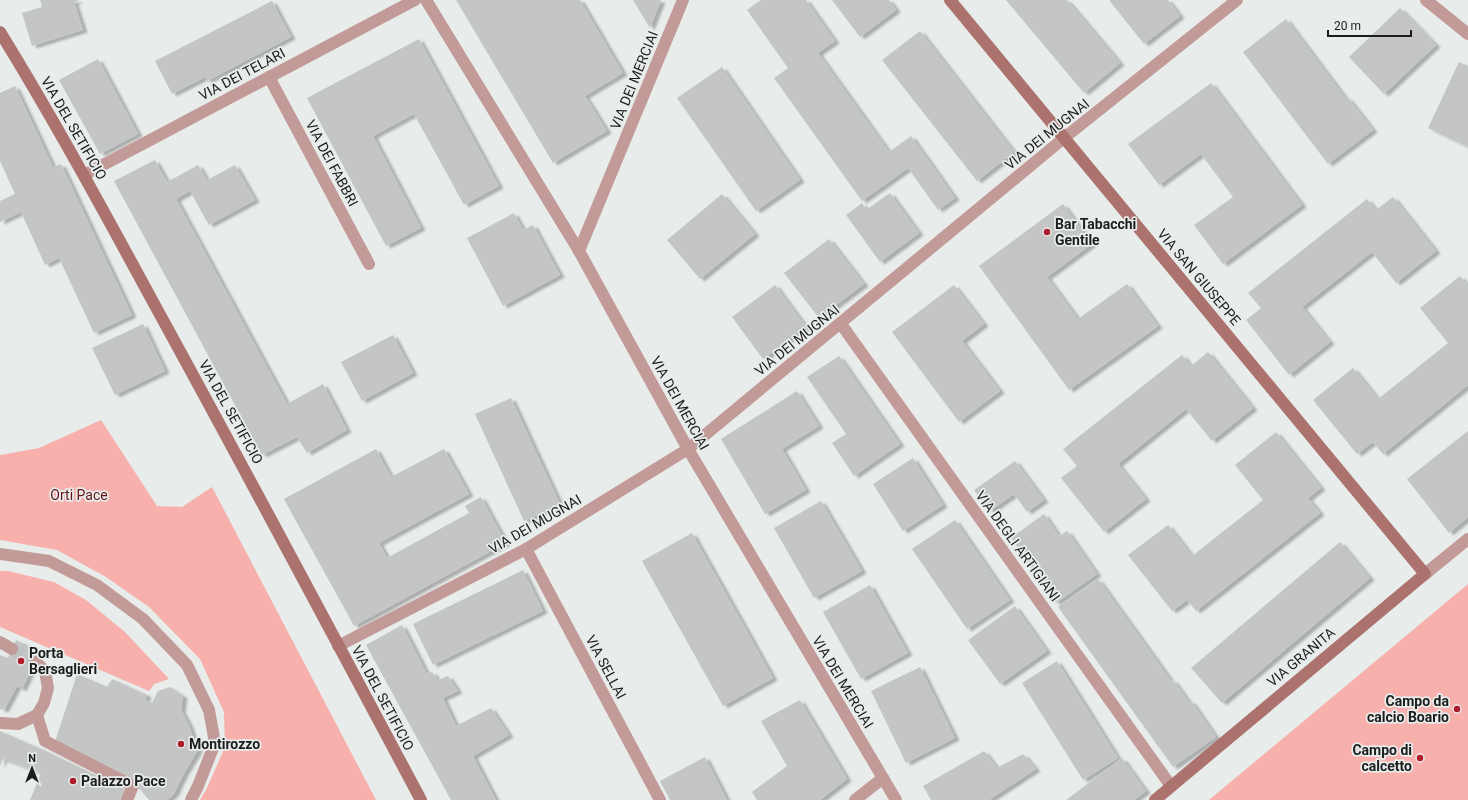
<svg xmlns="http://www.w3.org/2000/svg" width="1468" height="800" viewBox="0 0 1468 800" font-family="Roboto,sans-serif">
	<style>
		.green { fill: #f7b0ab }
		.building { fill: #c3c6c5; filter: url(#shadow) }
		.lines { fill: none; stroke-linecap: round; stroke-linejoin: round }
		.minor-tunnel { stroke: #bfc3c2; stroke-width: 12; stroke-dasharray: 12 6; stroke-linecap: butt }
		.service { stroke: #c29a97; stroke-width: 12 }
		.pedestrian { stroke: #c29a97; stroke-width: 12 }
		.minor { stroke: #c29a97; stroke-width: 12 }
		.secondary { stroke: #ab726e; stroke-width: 12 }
		.poi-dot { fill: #af1c2b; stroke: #e8eceb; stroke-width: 1.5 }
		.labels { text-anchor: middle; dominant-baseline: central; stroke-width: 3.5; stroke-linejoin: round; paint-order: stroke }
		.street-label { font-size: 14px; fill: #1c1d1d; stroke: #e8eceb }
		.poi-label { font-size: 14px; font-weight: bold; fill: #1c1d1d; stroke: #e8eceb; text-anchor: start }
		.park-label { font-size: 14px; fill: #631519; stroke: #e8eceb }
	</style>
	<defs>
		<filter id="shadow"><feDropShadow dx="4.5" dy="2.5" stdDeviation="1" flood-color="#0004"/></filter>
	</defs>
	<rect width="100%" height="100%" fill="#e8eceb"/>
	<!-- green -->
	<g class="green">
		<path d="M101 420 157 506 182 507 212 487 376 800H200L207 788 225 747 224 712 200 659 149 607 106 577 57 550 0 540V455L39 448Z"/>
		<path d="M0 571H8L54 582 86 600 125 632 169 679 154 684 149 691 0 627Z"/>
		<path d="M1468 584V800H1209Z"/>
	</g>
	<!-- building -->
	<g class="building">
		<path d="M40 0H79L74 2 83 30 32 46 22 13 42 7Z"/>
		<path d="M456 0H580L623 73 585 96 607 131 553 163Z"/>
		<path d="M633 0H661L650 28Z"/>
		<path d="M761 0H806L835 41 818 53 889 152 911 136 955 198 938 210 908 168 862 201 774 78 788 68 747 10Z"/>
		<path d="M832 0H889L896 10 860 37Z"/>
		<path d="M1006 0H1067L1120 63 1084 93Z"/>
		<path d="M1109 0H1168L1180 16 1144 44Z"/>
		<path d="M272 1 291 37 207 81 205 77 172 94 155 61Z"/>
		<path d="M1400 8 1436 45 1384 94 1349 57Z"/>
		<path d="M1286 19 1346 99 1348 98 1373 130 1328 164 1243 52Z"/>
		<path d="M920 31 1014 152 977 181 882 60Z"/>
		<path d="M419 39 499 186 464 205 414 114 373 136 421 228 386 246 307 98Z"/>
		<path d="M98 59 138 134 100 154 59 80Z"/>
		<path d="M1459 62 1468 66V147L1428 128Z"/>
		<path d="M722 67 800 180 756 211 677 98Z"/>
		<path d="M1211 83 1302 205 1223 264 1194 225 1233 197 1201 154 1159 185 1128 144Z"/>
		<path d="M15 86 53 167 61 164 132 315 94 333 59 258 45 265 21 212 0 222V201L15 194 0 161V93Z"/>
		<path d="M155 160 167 182 198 165 207 180 235 165 255 200 209 225 190 191 176 199 287 404 323 384 347 430 307 453 297 437 262 455 114 181Z"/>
		<path d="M890 193 919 233 880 262 846 215 862 203 866 210Z"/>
		<path d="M722 194 755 234 700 279 667 240Z"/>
		<path d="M1393 197 1436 251 1396 283 1372 252 1302 307 1330 342 1289 375 1246 320 1261 308 1248 293 1367 199 1376 210Z"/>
		<path d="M1063 204 1092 244 1047 277 1078 319 1127 284 1158 326 1069 390 979 266Z"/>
		<path d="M514 213 523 230 533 225 560 275 503 306 467 238Z"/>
		<path d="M829 239 864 284 819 318 784 273Z"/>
		<path d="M1460 276 1468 286V385L1383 454 1373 442 1357 454 1313 400 1353 368 1378 399 1448 343 1420 308Z"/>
		<path d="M775 285 806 327 763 359 732 317Z"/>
		<path d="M954 285 984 324 962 341 1000 391 959 422 892 332Z"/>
		<path d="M143 324 165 371 115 395 92 348Z"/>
		<path d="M393 335 413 373 362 401 341 362Z"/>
		<path d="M1208 352 1253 408 1212 441 1186 409 1118 464 1146 499 1104 532 1061 478 1077 466 1063 449 1182 355 1191 366Z"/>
		<path d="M839 356 900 444 854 476 832 443 846 434 807 377Z"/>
		<path d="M797 391 819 426 782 449 806 490 765 514 721 439Z"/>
		<path d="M511 398 560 504 524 521 475 414Z"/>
		<path d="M1468 431V517L1449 533 1407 479Z"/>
		<path d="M1276 432 1321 488 1308 498 1320 513 1196 611 1187 600 1172 611 1128 555 1168 525 1192 556 1263 500 1235 465Z"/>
		<path d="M376 449 391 477 444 449 469 494 379 543 387 558 469 513 465 506 481 497 506 543 354 626 284 499Z"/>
		<path d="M913 458 943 505 903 531 873 484Z"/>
		<path d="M1015 461 1044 500 1027 512 1014 494 990 511 974 490Z"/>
		<path d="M821 501 862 571 814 598 774 528Z"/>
		<path d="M1044 514 1059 536 1067 531 1097 574 1056 603 1011 538Z"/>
		<path d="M955 520 1010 600 967 629 912 549Z"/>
		<path d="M692 533 773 678 723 706 642 561Z"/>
		<path d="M1340 542 1370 578 1222 703 1191 668Z"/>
		<path d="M523 570 543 611 433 665 413 624Z"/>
		<path d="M1098 579 1172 682 1173 680 1189 702 1191 701 1216 737 1173 767 1058 607Z"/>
		<path d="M870 585 908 653 861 679 823 612Z"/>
		<path d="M1015 606 1047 651 1000 684 968 640Z"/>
		<path d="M402 625 427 674 432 672 438 680 448 676 458 691 443 698 456 726 491 708 509 735 473 756 496 800H451L366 645Z"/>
		<path d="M16 640 40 651 22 689 17 686 4 710 0 709V655L8 658Z"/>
		<path d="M1057 661 1118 758 1083 780 1022 683Z"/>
		<path d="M920 667 955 738 906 763 871 691Z"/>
		<path d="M77 674 107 687 112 679 147 695 145 700 152 703 158 691 170 687 183 696 181 710 188 723 198 750 183 775 174 794 167 800H149L138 787 55 742Z"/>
		<path d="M800 700 847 779 820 800H757L752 792 787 766 761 721Z"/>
		<path d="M0 731 48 752 126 790 121 800H30L41 773 3 759 0 766Z"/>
		<path d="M984 751 997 768 1023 754 1036 769 989 800H931L923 786Z"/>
		<path d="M705 757 727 800H670L660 781Z"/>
		<path d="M1122 758 1146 791 1134 800H1066Z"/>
	</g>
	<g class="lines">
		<!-- minor-tunnel -->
		<path class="minor-tunnel" d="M12 649 36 662"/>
		<!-- service -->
		<path class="service" d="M1426 0 1468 34"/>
		<!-- pedestrian -->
		<path class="pedestrian" d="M37 715 45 741 133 786 127 800"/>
		<!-- minor -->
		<g class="minor">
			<path d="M426 0 579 251"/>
			<path d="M683 0 579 251 688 449 896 800"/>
			<path d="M269 77 369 264"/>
			<path d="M84 175 415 0"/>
			<path d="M841 324 1171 786"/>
			<path d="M526 549 660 800"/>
			<path d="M0 554 49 561 97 585 143 619 187 665 209 710 215 743 198 786 191 800"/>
			<path d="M1425 574 1468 539"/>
			<path d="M0 642 12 649"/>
			<path d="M338 646 526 549 688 449 1064 138 1237 0"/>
			<path d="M0 723 18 724 37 715 44 703 48 688 45 671 36 662"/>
			<path d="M855 800 883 778"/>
		</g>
		<!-- secondary -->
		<g class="secondary">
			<path d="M950 0 1425 574 1155 800"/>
			<path d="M0 32C56 123 107 217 158 311 247 473 334 637 421 800"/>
		</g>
	</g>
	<!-- markers -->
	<g class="poi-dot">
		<circle cx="1047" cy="232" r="4"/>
		<circle cx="21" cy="661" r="4"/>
		<circle cx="1457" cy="709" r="4"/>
		<circle cx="181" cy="744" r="4"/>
		<circle cx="1420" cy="758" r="4"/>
		<circle cx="73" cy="781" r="4"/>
	</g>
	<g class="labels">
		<!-- street labels -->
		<g class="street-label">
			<text transform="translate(242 74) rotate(-28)">VIA DEI TELARI</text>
			<text transform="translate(634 80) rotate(-68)">VIA DEI MERCIAI</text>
			<text transform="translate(74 128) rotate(60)">VIA DEL SETIFICIO</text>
			<text transform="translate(1047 134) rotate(-39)">VIA DEI MUGNAI</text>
			<text transform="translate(332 163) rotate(62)">VIA DEI FABBRI</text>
			<text transform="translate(1199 277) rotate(50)">VIA SAN GIUSEPPE</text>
			<text transform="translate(797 340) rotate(-39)">VIA DEI MUGNAI</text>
			<text transform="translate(680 403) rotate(61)">VIA DEI MERCIAI</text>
			<text transform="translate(231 412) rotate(61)">VIA DEL SETIFICIO</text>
			<text transform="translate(535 524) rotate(-30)">VIA DEI MUGNAI</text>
			<text transform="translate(1018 546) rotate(54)">VIA DEGLI ARTIGIANI</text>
			<text transform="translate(1301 657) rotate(-40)">VIA GRANITA</text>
			<text transform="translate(606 667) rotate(62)">VIA SELLAI</text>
			<text transform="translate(843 682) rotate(59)">VIA DEI MERCIAI</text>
			<text transform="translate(383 698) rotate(62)">VIA DEL SETIFICIO</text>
		</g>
		<!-- poi labels -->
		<g class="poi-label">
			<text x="1055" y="224">Bar Tabacchi<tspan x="1055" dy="16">Gentile</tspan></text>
			<text x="29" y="653">Porta<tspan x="29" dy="16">Bersaglieri</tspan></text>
			<text x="1449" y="701" text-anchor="end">Campo da<tspan x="1449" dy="16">calcio Boario</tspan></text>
			<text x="189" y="744">Montirozzo</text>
			<text x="1412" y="750" text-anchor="end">Campo di<tspan x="1412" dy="16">calcetto</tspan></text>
			<text x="81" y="781">Palazzo Pace</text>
		</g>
		<!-- park labels -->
		<g class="park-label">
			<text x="79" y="495">Orti Pace</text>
		</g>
	</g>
	<!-- north arrow -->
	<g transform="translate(32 768)" stroke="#e8eceb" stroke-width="3" paint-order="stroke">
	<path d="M0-3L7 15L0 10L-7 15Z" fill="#1c1d1d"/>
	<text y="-6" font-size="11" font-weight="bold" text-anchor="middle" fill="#1c1d1d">N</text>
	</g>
	<!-- scale -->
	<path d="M1328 30v6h83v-6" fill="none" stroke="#1c1d1d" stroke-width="2"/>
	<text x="1334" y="30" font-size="12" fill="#1c1d1d" stroke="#e8eceb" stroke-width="3" paint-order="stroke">20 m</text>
</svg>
